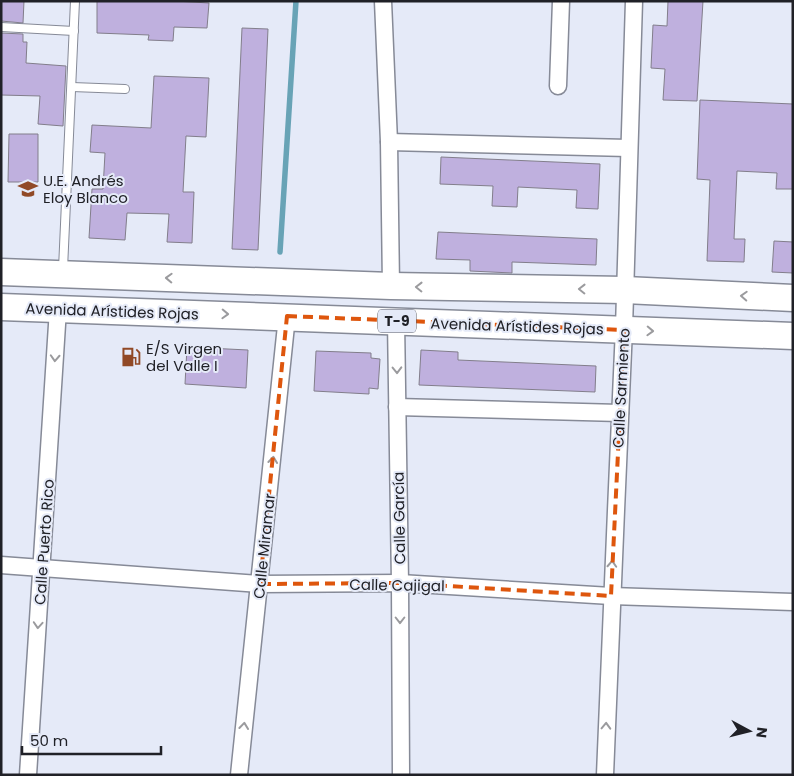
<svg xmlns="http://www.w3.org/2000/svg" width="794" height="776" viewBox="0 0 794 776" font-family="Poppins,sans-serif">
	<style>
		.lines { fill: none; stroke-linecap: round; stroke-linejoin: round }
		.stream { stroke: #68a3b6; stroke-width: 5.5 }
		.building { fill: #bfb0de; stroke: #827e8b }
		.lane-casing { stroke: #868a97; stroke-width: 10 }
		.street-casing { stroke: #868a97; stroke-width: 19 }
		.primary-casing { stroke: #868a97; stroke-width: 29 }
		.lane { stroke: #fff; stroke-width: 8 }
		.street { stroke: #fff; stroke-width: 16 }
		.primary { stroke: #fff; stroke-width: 26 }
		.oneway { stroke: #9b9b9e }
		.marked { fill: none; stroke: #de560d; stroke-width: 4; stroke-dasharray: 10 6; stroke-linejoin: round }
		.labels { text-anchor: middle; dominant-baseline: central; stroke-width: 4; stroke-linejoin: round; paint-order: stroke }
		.shield { fill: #e5eaf8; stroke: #5b5d66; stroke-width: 1 }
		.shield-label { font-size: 14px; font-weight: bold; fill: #202127 }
		.poi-label { font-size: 15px; fill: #202127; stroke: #e5eaf8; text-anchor: start }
		.street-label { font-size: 15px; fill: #202127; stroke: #e5eaf8 }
	</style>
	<rect width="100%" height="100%" fill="#e5eaf8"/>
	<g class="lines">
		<!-- stream -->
		<path class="stream" d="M280 252 296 1"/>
	</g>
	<!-- building -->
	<g class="building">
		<path d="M1 1H24L23 23 1 21Z"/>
		<path d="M97 1H175L209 3 207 28 174 27 173 41 148 40 149 35 97 33Z"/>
		<path d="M668 1H703L697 101 663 100 665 69 651 68 653 25 667 26Z"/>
		<path d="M242 28 268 29 258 250 232 249Z"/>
		<path d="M1 33 23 34V42H27L26 63 66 66 63 126 38 124 40 96 1 95Z"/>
		<path d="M154 76 209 78 206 137 186 136 183 192H194L192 243 167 242 169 214 127 213 125 240 89 238 92 189H103L105 153 90 152 92 125 151 128Z"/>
		<path d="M700 100 793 104V189H776L777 173 737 171 734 239H745L744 262 707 261 710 180 697 179Z"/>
		<path d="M9 134H38V182H8Z"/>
		<path d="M441 157 600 164 598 209 576 208 577 190 518 187 517 207 492 206 493 186 440 184Z"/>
		<path d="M438 232 597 239 596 265 512 262V273L470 271V260L436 259Z"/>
		<path d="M774 241 793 242V273L772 272Z"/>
		<path d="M187 347 248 350 246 388 185 384Z"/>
		<path d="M421 350 458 352V360L596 366 595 392 419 385Z"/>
		<path d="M316 351 371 353V358L380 359 378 389 369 388V394L314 391Z"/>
	</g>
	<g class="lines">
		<defs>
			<g id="lane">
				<path d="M1 27 74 31"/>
				<path d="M72 87 125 89"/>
				<path d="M63 269 75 1"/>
			</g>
			<g id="street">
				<path d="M383 1 389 142 391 286"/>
				<path d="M558 86 561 1"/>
				<path d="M389 142 628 148"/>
				<path d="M396 321 400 583 401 775"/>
				<path d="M397 407 620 413"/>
				<path d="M1 565 260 584 400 583 611 596 793 602"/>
				<path d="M28 775 58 309"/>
				<path d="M239 775 287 316"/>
				<path d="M605 775C610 626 618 477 624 328 628 219 630 110 634 1"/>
			</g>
			<g id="primary">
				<path d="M1 272 391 286 625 290 793 298"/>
				<path d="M1 307 793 336"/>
			</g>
		</defs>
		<!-- lane casing -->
		<use href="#lane" class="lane-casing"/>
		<!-- street casing -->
		<use href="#street" class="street-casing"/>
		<!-- primary casing -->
		<use href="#primary" class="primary-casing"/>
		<!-- lane -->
		<use href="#lane" class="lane"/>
		<!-- street -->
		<use href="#street" class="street"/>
		<!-- primary -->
		<use href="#primary" class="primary"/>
	</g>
	<!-- one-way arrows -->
	<defs><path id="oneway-chevron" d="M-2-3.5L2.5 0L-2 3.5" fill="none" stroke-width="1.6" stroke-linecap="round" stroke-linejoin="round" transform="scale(1.25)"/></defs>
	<g class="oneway">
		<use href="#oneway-chevron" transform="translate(169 278) rotate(-178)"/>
		<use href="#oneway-chevron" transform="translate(419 287) rotate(-179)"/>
		<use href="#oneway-chevron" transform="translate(582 289) rotate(-179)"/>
		<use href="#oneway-chevron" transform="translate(744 296) rotate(-177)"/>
		<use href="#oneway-chevron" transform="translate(225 314) rotate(2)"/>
		<use href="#oneway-chevron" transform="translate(650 331) rotate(2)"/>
		<use href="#oneway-chevron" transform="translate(55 358) rotate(93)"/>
		<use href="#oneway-chevron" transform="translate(397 370) rotate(89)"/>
		<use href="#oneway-chevron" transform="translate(273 460) rotate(-84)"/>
		<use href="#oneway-chevron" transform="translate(612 564) rotate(-87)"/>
		<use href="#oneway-chevron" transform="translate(400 620) rotate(90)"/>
		<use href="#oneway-chevron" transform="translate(38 625) rotate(94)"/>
		<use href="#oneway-chevron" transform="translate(244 726) rotate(-84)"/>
		<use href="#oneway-chevron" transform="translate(606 726) rotate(-88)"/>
	</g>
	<!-- marked area -->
	<path class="marked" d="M287 316 624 330 611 596 400 583 260 584Z"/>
	<!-- icons -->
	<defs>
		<symbol id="school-bare" viewBox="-9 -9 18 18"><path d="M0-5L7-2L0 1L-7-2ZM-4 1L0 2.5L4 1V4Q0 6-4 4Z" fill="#914926" stroke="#e5eaf8" stroke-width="2.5" paint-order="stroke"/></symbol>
		<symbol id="fuel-bare" viewBox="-9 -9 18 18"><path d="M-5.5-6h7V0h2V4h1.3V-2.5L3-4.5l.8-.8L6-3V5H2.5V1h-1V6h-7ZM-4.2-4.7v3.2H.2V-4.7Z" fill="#914926" stroke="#e5eaf8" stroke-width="2.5" paint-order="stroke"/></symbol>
	</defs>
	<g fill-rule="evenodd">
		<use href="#school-bare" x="14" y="175" width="28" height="28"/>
		<use href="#fuel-bare" x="117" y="343" width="28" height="28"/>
	</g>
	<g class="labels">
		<!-- shield labels -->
		<rect class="shield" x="378" y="309.5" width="38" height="23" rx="4"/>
		<g class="shield-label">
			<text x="397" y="321">T-9</text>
		</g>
		<!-- poi labels -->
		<g class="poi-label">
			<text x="43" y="180">U.E. Andrés<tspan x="43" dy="17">Eloy Blanco</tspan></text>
			<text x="146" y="348">E/S Virgen<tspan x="146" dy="17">del Valle I</tspan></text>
		</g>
		<!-- street labels -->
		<g class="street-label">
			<text transform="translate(112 311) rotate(2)">Avenida Arístides Rojas</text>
			<text transform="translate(517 326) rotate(2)">Avenida Arístides Rojas</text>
			<text transform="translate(621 388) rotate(-87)">Calle Sarmiento</text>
			<text transform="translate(399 518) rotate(-91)">Calle García</text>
			<text transform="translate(44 542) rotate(-86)">Calle Puerto Rico</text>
			<text transform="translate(264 546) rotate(-84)">Calle Miramar</text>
			<text transform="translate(397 585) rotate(1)">Calle Cajigal</text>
		</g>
	</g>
	<!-- border -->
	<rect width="794" height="776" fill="none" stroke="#202127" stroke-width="5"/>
	<!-- north arrow -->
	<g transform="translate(749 731) rotate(97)" stroke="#e5eaf8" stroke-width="4" paint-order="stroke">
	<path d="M0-4L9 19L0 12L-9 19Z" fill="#202127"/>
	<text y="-8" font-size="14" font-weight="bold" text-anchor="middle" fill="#202127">N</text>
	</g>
	<!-- scale -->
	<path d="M22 746v8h139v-8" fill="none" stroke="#202127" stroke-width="2.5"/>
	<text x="30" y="746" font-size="15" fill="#202127" stroke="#e5eaf8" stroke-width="4" paint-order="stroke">50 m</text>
</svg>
